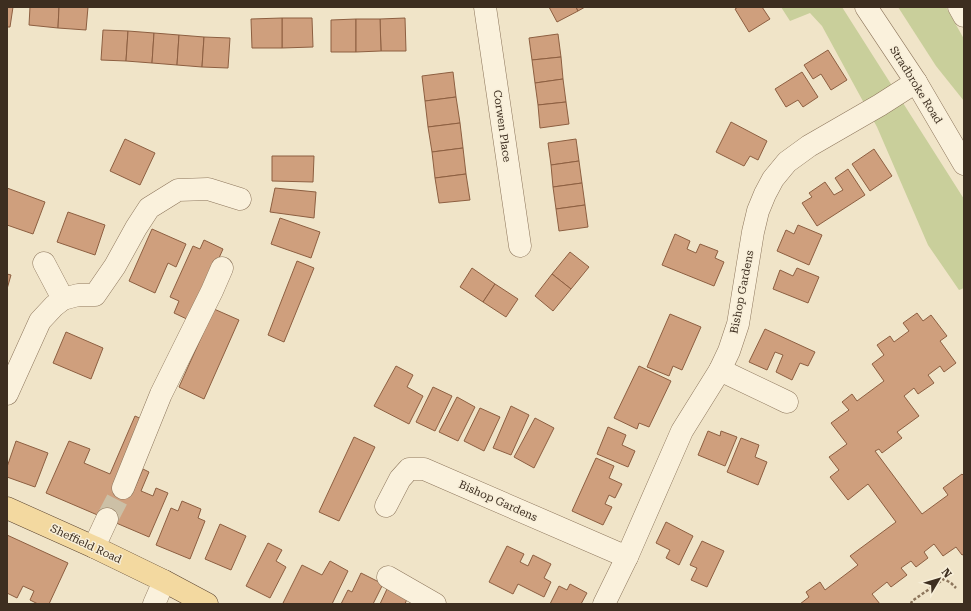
<svg xmlns="http://www.w3.org/2000/svg" width="971" height="611" viewBox="0 0 971 611" font-family="'Roboto Serif',serif">
	<style>
		.green { fill: #c9cf9b }
		.building { fill: #cf9f7d; stroke: #8d5f41 }
		.lines { fill: none; stroke-linecap: round; stroke-linejoin: round }
		.minor-tunnel { stroke: #ccc0a6; stroke-width: 22; stroke-dasharray: 22 11; stroke-linecap: butt }
		.minor-casing { stroke: #8d765c; stroke-width: 23 }
		.major-casing { stroke: #5b4430; stroke-width: 23 }
		.path { stroke: #8d765c; stroke-width: 2.5; stroke-dasharray: 3 2; stroke-linecap: butt }
		.minor { stroke: #faf1dc; stroke-width: 22 }
		.major { stroke: #f3d9a0; stroke-width: 22 }
		.labels { text-anchor: middle; dominant-baseline: central; stroke-width: 3; stroke-linejoin: round; paint-order: stroke }
		.street-label { font-size: 11px; fill: #3d2e20; stroke: #f7eed8 }
	</style>
	<rect width="100%" height="100%" fill="#f0e4c8"/>
	<!-- green -->
	<g class="green">
		<path d="M781 7H842L964 199V288L959 290 928 245 877 127 822 26 810 13 790 21Z"/>
		<path d="M898 7H946L964 39V101L936 66Z"/>
	</g>
	<!-- building -->
	<g class="building">
		<path d="M7 7H13L10 27H7Z"/>
		<path d="M30 7H59L58 28 29 25Z"/>
		<path d="M59 7H88L86 30 58 28Z"/>
		<path d="M549 7H576L578 11 557 22Z"/>
		<path d="M576 7H585L578 11Z"/>
		<path d="M738 7H762L770 19 749 32 735 9Z"/>
		<path d="M282 18H312L313 47 282 48Z"/>
		<path d="M282 18V48H252L251 19Z"/>
		<path d="M405 18 406 51H381L380 19Z"/>
		<path d="M356 19V52H331V20Z"/>
		<path d="M356 19H380L381 51 356 52Z"/>
		<path d="M103 30 128 31 126 61 101 60Z"/>
		<path d="M128 31 154 33 152 63 126 61Z"/>
		<path d="M154 33 179 35 177 65 152 63Z"/>
		<path d="M558 34 561 57 532 60 529 38Z"/>
		<path d="M179 35 204 37 202 67 177 65Z"/>
		<path d="M204 37 230 38 228 68 202 67Z"/>
		<path d="M828 50 847 80 831 90 821 74 813 79 804 65Z"/>
		<path d="M561 57 563 79 535 83 532 60Z"/>
		<path d="M453 72 456 97 425 101 422 76Z"/>
		<path d="M802 72 818 97 803 107 798 100 786 107 775 89Z"/>
		<path d="M563 79 566 102 538 105 535 83Z"/>
		<path d="M456 97 460 123 428 127 425 101Z"/>
		<path d="M566 102 569 124 540 128 538 105Z"/>
		<path d="M731 122 767 141 758 160 750 156 744 166 716 152Z"/>
		<path d="M460 123 463 148 432 152 428 127Z"/>
		<path d="M125 139 155 153 140 185 110 171Z"/>
		<path d="M576 139 579 161 551 165 548 143Z"/>
		<path d="M463 148 466 174 435 178 432 152Z"/>
		<path d="M874 149 892 176 870 191 852 164Z"/>
		<path d="M272 156H314L313 182 272 181Z"/>
		<path d="M579 161 582 183 553 187 551 165Z"/>
		<path d="M848 169 865 195 817 226 802 203 812 197 809 193 825 182 834 195 843 190 835 178Z"/>
		<path d="M466 174 470 200 439 203 435 178Z"/>
		<path d="M582 183 585 205 556 209 553 187Z"/>
		<path d="M7 188 45 202 33 234 7 225Z"/>
		<path d="M275 188 316 192 314 218 270 212Z"/>
		<path d="M585 205 588 227 559 231 556 209Z"/>
		<path d="M68 212 105 225 95 255 57 242Z"/>
		<path d="M280 218 320 232 311 258 271 244Z"/>
		<path d="M798 225 822 235 809 265 777 251 786 230 794 234Z"/>
		<path d="M152 229 186 244 176 267 168 263 155 293 129 281Z"/>
		<path d="M675 234 690 241 687 249 696 253 700 244 718 251 715 258 724 262 714 286 662 265Z"/>
		<path d="M204 240 223 249 191 321 174 313 179 301 170 297 193 246 200 249Z"/>
		<path d="M570 252 589 267 571 289 552 274Z"/>
		<path d="M297 261 314 268 284 342 268 335Z"/>
		<path d="M472 268 495 284 483 302 460 287Z"/>
		<path d="M797 268 819 277 808 303 773 289 780 270 793 276Z"/>
		<path d="M7 274 11 275 7 289Z"/>
		<path d="M552 274 571 289 553 311 535 296Z"/>
		<path d="M495 284 518 299 506 317 483 302Z"/>
		<path d="M214 309 239 320 204 399 179 387Z"/>
		<path d="M917 313 923 321 931 315 947 336 940 341 956 363 944 372 940 366 928 375 934 383 918 394 914 388 904 396 919 416 897 432 902 438 882 453 879 449 875 451 922 514 948 495 943 488 962 474 964 476V554L962 555 956 547 943 556 934 544 924 552 928 558 916 567 911 561 901 568 907 575 891 587 887 582 872 594 880 604H800L809 597 806 592 820 582 825 590 858 565 850 556 896 522 868 484 848 500 830 477 839 470 829 457 847 444 831 423 849 410 842 402 852 394 857 401 884 381 872 364 884 355 877 345 890 336 894 342 909 331 903 323Z"/>
		<path d="M670 314 701 327 682 370 673 366 669 376 647 367Z"/>
		<path d="M765 329 815 352 808 366 800 363 792 380 776 372 783 355 775 352 767 370 749 362Z"/>
		<path d="M66 332 103 348 91 379 53 363Z"/>
		<path d="M396 366 413 375 407 387 423 396 409 424 374 406Z"/>
		<path d="M639 366 671 381 649 427 639 423 637 429 614 418Z"/>
		<path d="M433 387 452 396 435 431 416 422Z"/>
		<path d="M457 397 475 407 458 441 439 432Z"/>
		<path d="M511 406 529 415 511 455 493 448Z"/>
		<path d="M480 408 500 417 484 451 464 441Z"/>
		<path d="M135 416 148 422 133 492 143 469 149 472 141 491 153 496 156 488 168 493 149 537 46 493 69 441 90 449 84 463 110 474Z"/>
		<path d="M535 418 554 428 534 468 514 457Z"/>
		<path d="M608 427 626 435 622 445 635 451 628 467 597 454Z"/>
		<path d="M708 431 720 436 721 431 737 437 725 466 698 455Z"/>
		<path d="M354 437 375 447 339 521 319 512Z"/>
		<path d="M741 438 759 445 755 457 767 462 758 485 727 472Z"/>
		<path d="M16 441 48 453 35 487 7 477V467Z"/>
		<path d="M596 458 614 466 609 478 622 484 615 498 609 495 605 504 612 507 603 525 572 511Z"/>
		<path d="M182 501 201 509 198 518 205 521 190 559 156 545 171 508 178 511Z"/>
		<path d="M666 522 693 536 679 565 666 558 670 550 656 543Z"/>
		<path d="M220 524 246 536 231 570 205 559Z"/>
		<path d="M7 535 68 563 49 604H38L30 600 34 591 23 586 17 598 7 593Z"/>
		<path d="M702 541 724 551 707 587 691 580 697 568 690 565Z"/>
		<path d="M268 543 282 550 276 561 286 567 270 598 246 586Z"/>
		<path d="M507 546 524 554 520 562 528 566 533 555 551 564 544 578 551 582 544 597 518 584 513 594 489 582Z"/>
		<path d="M330 561 348 571 332 604H286L283 603 302 565 322 575Z"/>
		<path d="M361 573 383 584 373 604H341L348 590 352 592Z"/>
		<path d="M570 584 587 593 581 604H550L559 586 567 590Z"/>
		<path d="M387 589 407 599 405 604H380Z"/>
	</g>
	<g class="lines">
		<!-- minor-tunnel -->
		<path class="minor-tunnel" d="M107 519 123 488"/>
		<defs>
			<g id="minor">
				<path d="M485 7 520 246"/>
				<path d="M866 7 916 82 964 164"/>
				<path d="M959 7 964 16"/>
				<path d="M44 263 63 299"/>
				<path d="M720 370 787 402"/>
				<path d="M7 394 40 321 54 306 63 299 78 295H95L115 266 136 228 149 208 178 190 208 189 240 199"/>
				<path d="M123 488 161 394 212 291 222 268"/>
				<path d="M386 506 400 479 409 469H424L627 557"/>
				<path d="M94 547 107 519"/>
				<path d="M388 577 435 604"/>
				<path d="M154 604 164 581"/>
				<path d="M604 604 627 557 682 431 720 370 729 351 738 324 753 232 758 211 765 194 773 179 787 162 809 146 880 105 916 82"/>
			</g>
			<path id="major" d="M7 508 94 547 164 581 207 604"/>
		</defs>
		<!-- minor casing -->
		<use href="#minor" class="minor-casing"/>
		<!-- major casing -->
		<use href="#major" class="major-casing"/>
		<!-- path -->
		<path class="path" d="M911 604 912 601 944 579 951 583 956 588"/>
		<!-- minor -->
		<use href="#minor" class="minor"/>
		<!-- major -->
		<use href="#major" class="major"/>
	</g>
	<g class="labels">
		<!-- street labels -->
		<g class="street-label">
			<text transform="translate(916 85) rotate(58)">Stradbroke Road</text>
			<text transform="translate(502 126) rotate(82)">Corwen Place</text>
			<text transform="translate(742 292) rotate(-79)">Bishop Gardens</text>
			<text transform="translate(498 501) rotate(24)">Bishop Gardens</text>
			<text transform="translate(86 544) rotate(25)">Sheffield Road</text>
		</g>
	</g>
	<!-- border -->
	<rect width="971" height="611" fill="none" stroke="#3d2e20" stroke-width="16"/>
	<!-- north arrow -->
	<g transform="translate(939 579) rotate(52)" stroke="#f7eed8" stroke-width="3" paint-order="stroke">
	<path d="M0-3L7 15L0 10L-7 15Z" fill="#3d2e20"/>
	<text y="-6" font-size="11" font-weight="bold" text-anchor="middle" fill="#3d2e20">N</text>
	</g>
</svg>
